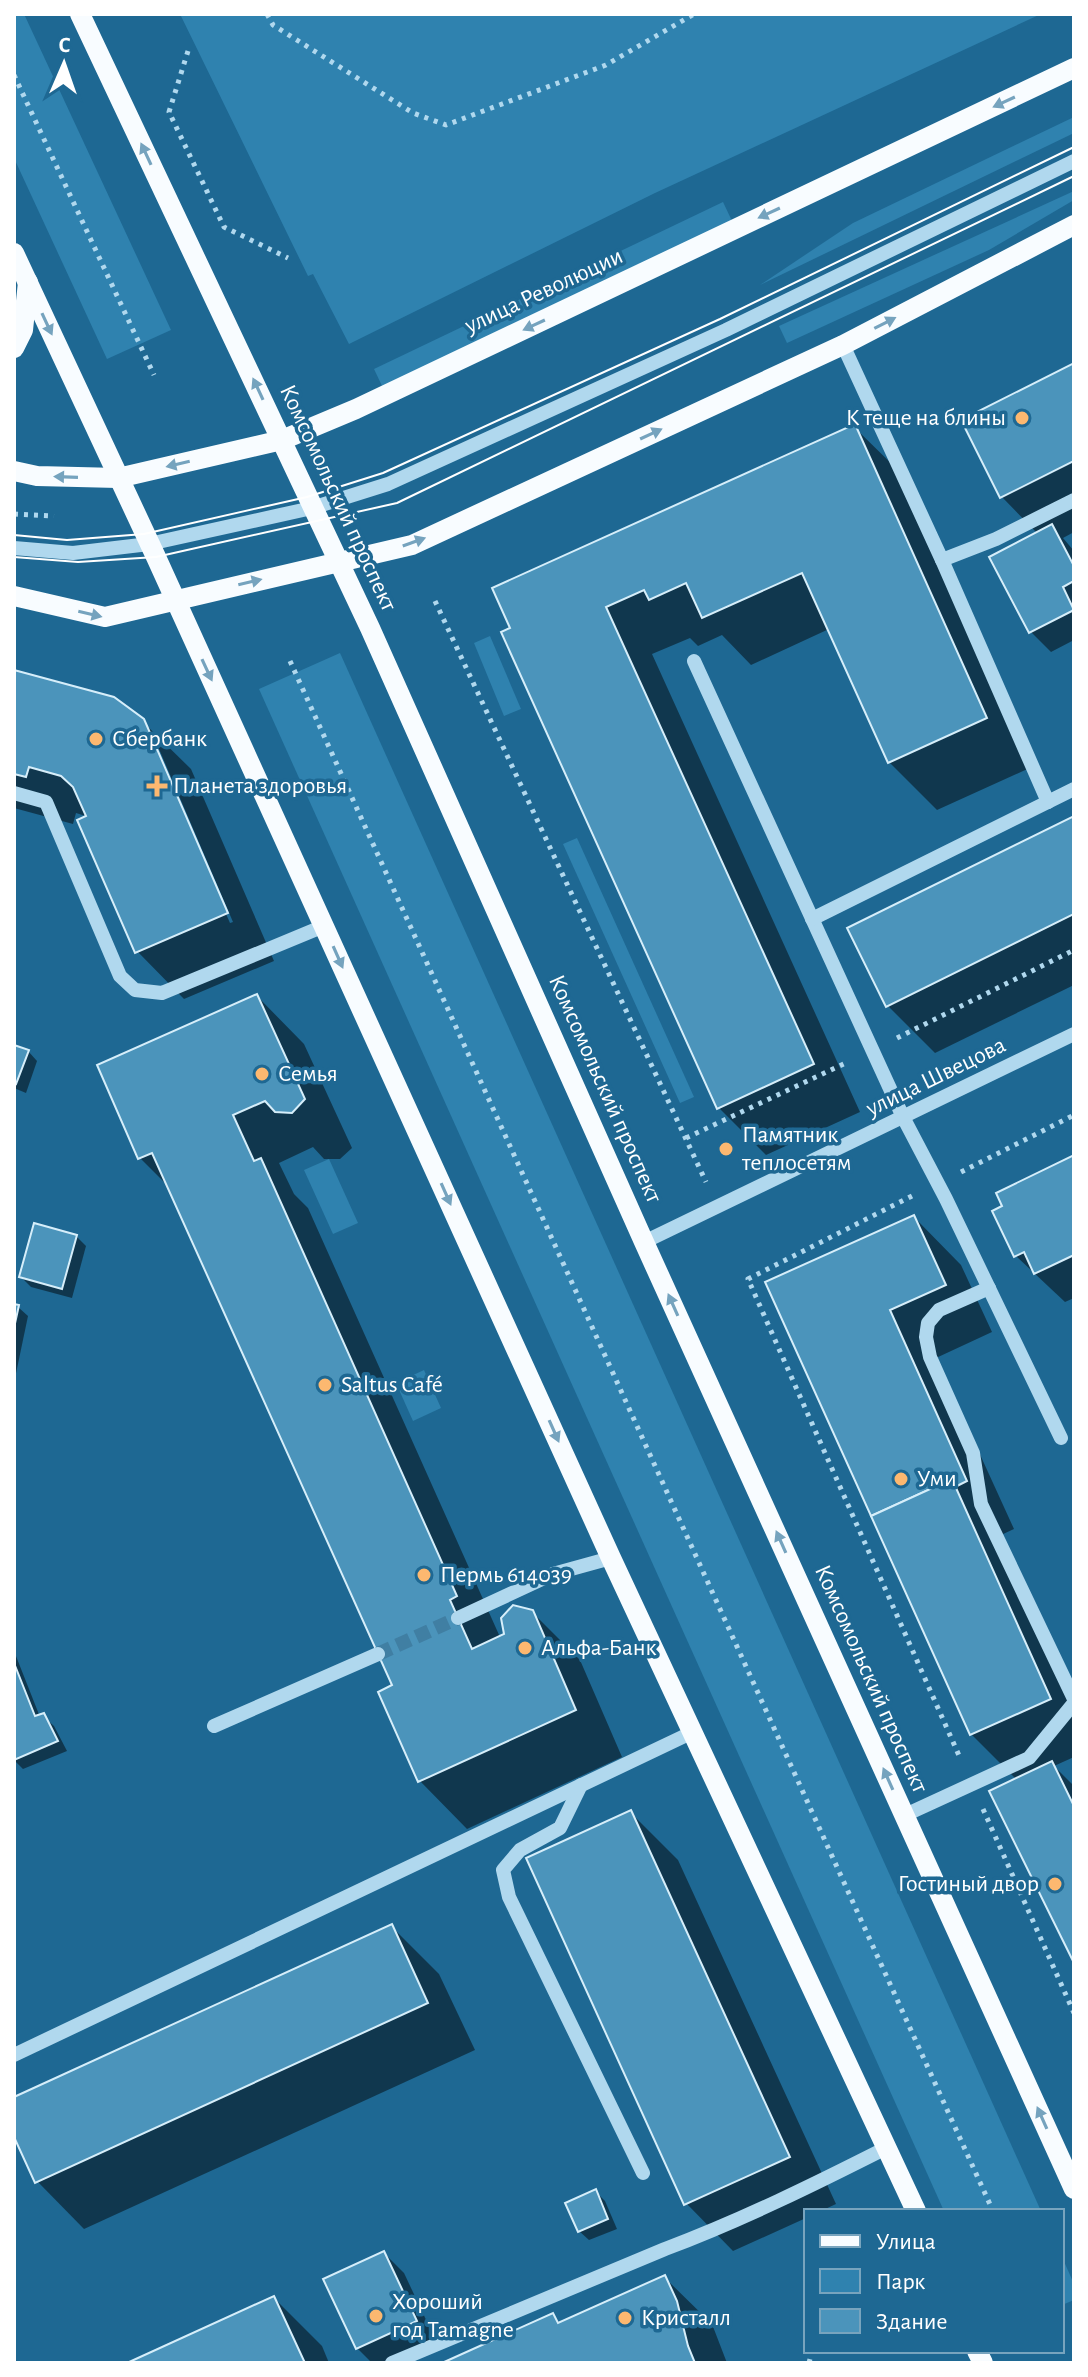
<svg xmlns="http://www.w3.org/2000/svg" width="1088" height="2377" viewBox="0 0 1088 2377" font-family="'Alegreya Sans',sans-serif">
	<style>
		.green { fill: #2f82af }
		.shadow { fill: #0007; fill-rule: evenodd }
		.building { fill: #4b94bb; stroke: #d6eefa; stroke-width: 2 }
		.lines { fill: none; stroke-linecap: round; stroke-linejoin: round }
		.minor-tunnel { stroke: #407fa3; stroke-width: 14; stroke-dasharray: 14 7; stroke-linecap: butt }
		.path { stroke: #b0d8ee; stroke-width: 5; stroke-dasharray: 4 6; stroke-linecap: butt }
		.minor { stroke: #b0d8ee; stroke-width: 14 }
		.major { stroke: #f8fcff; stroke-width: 20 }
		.tram { stroke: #fff; stroke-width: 2 }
		.oneway { fill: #75a3be }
		.poi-dot { fill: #fcb870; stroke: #1e6893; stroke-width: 3 }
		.labels { text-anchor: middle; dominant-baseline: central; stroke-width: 7; stroke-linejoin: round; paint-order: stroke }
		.street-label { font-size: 24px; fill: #fff; stroke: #1e6893 }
		.poi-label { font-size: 24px; fill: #fff; stroke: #1e6893; text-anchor: start }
	</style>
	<rect width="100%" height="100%" fill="#1e6893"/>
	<!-- green -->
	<g class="green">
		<path d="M14 14H24L171 330 107 359 14 158Z"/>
		<path d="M180 14H1041L655 193 349 344 313 274 308 276Z"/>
		<path d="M1074 117V133L760 285 853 223Z"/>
		<path d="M1074 191V200L989 250 787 343 779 326Z"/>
		<path d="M723 202 732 221 383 388 374 369Z"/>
		<path d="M490 636 521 709 504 716 474 643Z"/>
		<path d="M340 653 1041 2211H944L259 689Z"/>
		<path d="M577 838 694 1097 680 1103 563 844Z"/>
		<path d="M329 1159 358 1223 333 1234 304 1170Z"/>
		<path d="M424 1370 441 1408 413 1421 396 1383Z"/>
		<path d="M1062 2257 1074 2284V2300L1062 2305Z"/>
	</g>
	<!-- shadow -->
	<g class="shadow">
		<path d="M1074 366V532L1063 538 1074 551V640L1051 652 1031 632 992 558 1038 534 1002 497Z"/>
		<path d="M854 427 902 474 1034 766 937 810 889 762 829 629 751 665 722 635 698 646 690 638 652 654 860 1112 766 1155 719 1108 503 633Z"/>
		<path d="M14 672 142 721 191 769 274 961 184 999 137 951 89 817 76 813 73 824 14 808ZM151 742H156L233 922 230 923Z"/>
		<path d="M1074 818V985L935 1053 888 1006Z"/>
		<path d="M257 996 304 1044 352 1148 340 1159H324L313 1147 279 1163 294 1194 308 1208 500 1637 532 1612 580 1660 622 1757 467 1829 420 1781 380 1692 394 1686 170 1188 140 1158Z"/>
		<path d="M14 1047 28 1051 37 1061 26 1093 14 1088Z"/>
		<path d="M1074 1158V1298L1065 1302 1016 1256Z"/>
		<path d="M914 1217 961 1265 992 1332 936 1358 1014 1529 1001 1535 1074 1696V1757L1054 1766 1074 1786V1959L1017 1780 971 1734 768 1283Z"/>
		<path d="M76 1236 86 1246 72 1298 31 1287 21 1277Z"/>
		<path d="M14 1306 18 1307 28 1316 14 1383Z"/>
		<path d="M14 1651 40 1717 43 1716 54 1726 67 1751 23 1769 14 1760Z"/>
		<path d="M631 1813 678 1860 836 2204 821 2211H806V2218L733 2251 686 2203Z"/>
		<path d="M391 1926 439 1974 475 2050 84 2229 37 2181 14 2132V2099Z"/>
		<path d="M595 2191 605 2201 617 2229 589 2240 579 2231Z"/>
		<path d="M384 2253 404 2273 436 2341 389 2363H372L357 2348Z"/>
		<path d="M664 2277 712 2324 727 2363H447L552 2315 561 2324Z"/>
		<path d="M274 2298 322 2346 329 2363H132Z"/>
	</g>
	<!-- building -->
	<g class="building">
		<path d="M1074 363V461L1000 498 961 420Z"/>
		<path d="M855 424 987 718 888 763 802 573 702 618 686 583 649 600 644 590 606 607 814 1064 717 1109 501 632 510 628 492 588Z"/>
		<path d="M1052 524 1074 566V581L1063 587 1074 610 1029 633 989 557Z"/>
		<path d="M14 670 114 697 144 719 228 913 135 953 77 820 86 816 73 787 61 776 29 767 26 777 14 774Z"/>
		<path d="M1074 816V914L886 1007 847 928Z"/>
		<path d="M257 994 305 1099 292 1113 275 1112 265 1101 233 1115 254 1161 261 1158 457 1596 450 1600 472 1649 504 1634 501 1618 513 1605 533 1610 576 1710 418 1782 378 1692 392 1685 152 1153 138 1159 97 1065Z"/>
		<path d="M14 1045 29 1050 16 1084 14 1083Z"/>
		<path d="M1074 1155V1255L1034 1274 1024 1252 1014 1257 992 1211 1002 1206 996 1193Z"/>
		<path d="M914 1215 946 1285 890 1310 967 1481 955 1487 952 1479 871 1516 765 1282Z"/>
		<path d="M34 1223 77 1235 62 1289 19 1277Z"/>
		<path d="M14 1304 19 1305 14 1328Z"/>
		<path d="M952 1479 1051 1699 970 1735 871 1516Z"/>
		<path d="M14 1663 35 1716 44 1713 58 1741 14 1760Z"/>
		<path d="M1052 1761 1074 1806V1963L989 1791Z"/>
		<path d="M631 1810 790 2157 684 2205 526 1858Z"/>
		<path d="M392 1924 428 2003 35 2183 14 2137V2097Z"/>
		<path d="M596 2189 608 2219 578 2232 565 2203Z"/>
		<path d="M384 2251 417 2321 356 2349 323 2279Z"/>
		<path d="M665 2275 677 2301 688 2346 695 2363H442L553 2313 558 2323Z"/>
		<path d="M274 2296 305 2363H127Z"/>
	</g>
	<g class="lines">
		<!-- minor-tunnel -->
		<path class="minor-tunnel" d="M378 1654 458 1618"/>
		<!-- path -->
		<g class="path">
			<path d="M267 14 273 25 413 113 446 125 606 65 694 14"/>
			<path d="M188 51 169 112 224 227 288 258"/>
			<path d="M14 75 154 375"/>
			<path d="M14 514 54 516"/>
			<path d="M435 601 706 1182"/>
			<path d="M290 661 993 2211"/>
			<path d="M897 1038 1074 950"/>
			<path d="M686 1138 848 1062"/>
			<path d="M961 1172 1074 1115"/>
			<path d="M912 1196 748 1279 961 1760"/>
			<path d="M983 1809 1074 2013"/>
			<path d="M809 2363 812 2351"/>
		</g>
		<!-- minor -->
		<g class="minor">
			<path d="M843 345 942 560 996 539 1074 500"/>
			<path d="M14 548 73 553 149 544 312 508 388 484 726 330 1074 161"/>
			<path d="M942 560 1048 802"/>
			<path d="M694 661 903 1117 946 1199 1061 1438"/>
			<path d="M14 793 46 802 120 976 135 990 162 993 324 926"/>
			<path d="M812 919 1074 789"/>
			<path d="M644 1242 1074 1034"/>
			<path d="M989 1288 939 1310 928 1323 926 1337 930 1357 973 1453 981 1504 1074 1699"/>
			<path d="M458 1618 553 1574 611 1558"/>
			<path d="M214 1726 378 1654"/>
			<path d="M581 1785 560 1828 520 1850 503 1870 509 1897 643 2173"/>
			<path d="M905 1815 1029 1758 1074 1703"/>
			<path d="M14 2055 693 1732"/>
			<path d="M392 2363 665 2249C742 2220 815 2184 888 2147"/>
		</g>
		<!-- major -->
		<g class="major">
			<path d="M80 14 370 628 644 1242 1074 2189"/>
			<path d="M14 253 156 557 611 1558 916 2211"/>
			<path d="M14 348 23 330 28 282"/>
			<path d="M14 471 37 476 118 478 282 440 356 409 1074 68"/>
			<path d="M14 596 105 617 412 545 843 345 1074 225"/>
			<path d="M977 2351 983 2363"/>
		</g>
		<!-- tram -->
		<g class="tram">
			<path d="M14 535 67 540 144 534 307 497 383 473 720 319 1074 147"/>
			<path d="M14 557 78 562 156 557 397 503 1074 176"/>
		</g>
	</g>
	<!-- one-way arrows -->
	<defs><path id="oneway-solid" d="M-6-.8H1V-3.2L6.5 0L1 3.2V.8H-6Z" transform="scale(2)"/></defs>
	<g class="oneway">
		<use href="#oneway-solid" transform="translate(1004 102) rotate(155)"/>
		<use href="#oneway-solid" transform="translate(146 154) rotate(-115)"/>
		<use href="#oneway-solid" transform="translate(769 213) rotate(155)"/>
		<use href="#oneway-solid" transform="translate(885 323) rotate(-27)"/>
		<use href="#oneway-solid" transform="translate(47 324) rotate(65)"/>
		<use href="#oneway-solid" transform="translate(534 325) rotate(155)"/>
		<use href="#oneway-solid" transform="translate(258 389) rotate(-115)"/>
		<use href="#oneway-solid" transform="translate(651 434) rotate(-25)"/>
		<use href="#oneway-solid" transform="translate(178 464) rotate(167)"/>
		<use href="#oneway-solid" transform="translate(66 477) rotate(-178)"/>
		<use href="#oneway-solid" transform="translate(414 542) rotate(-20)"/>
		<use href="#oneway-solid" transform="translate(250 582) rotate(-13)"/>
		<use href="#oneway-solid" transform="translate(90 614) rotate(13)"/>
		<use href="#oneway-solid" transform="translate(207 670) rotate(65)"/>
		<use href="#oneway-solid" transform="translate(338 957) rotate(66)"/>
		<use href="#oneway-solid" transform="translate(446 1194) rotate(66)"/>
		<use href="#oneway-solid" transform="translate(673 1305) rotate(-114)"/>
		<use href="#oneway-solid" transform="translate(554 1431) rotate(66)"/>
		<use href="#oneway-solid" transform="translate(781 1542) rotate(-114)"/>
		<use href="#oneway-solid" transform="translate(888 1779) rotate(-114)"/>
		<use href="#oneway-solid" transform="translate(1042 2118) rotate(-114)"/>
	</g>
	<!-- markers -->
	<g class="poi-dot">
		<circle cx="1022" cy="418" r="8"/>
		<circle cx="96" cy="739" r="8"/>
		<path d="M153 774h8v8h8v8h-8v8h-8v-8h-8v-8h8z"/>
		<circle cx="262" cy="1074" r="8"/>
		<circle cx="726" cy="1149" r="8"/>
		<circle cx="325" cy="1385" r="8"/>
		<circle cx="901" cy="1479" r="8"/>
		<circle cx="424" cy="1575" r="8"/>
		<circle cx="525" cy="1648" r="8"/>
		<circle cx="1055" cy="1884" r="8"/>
		<circle cx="376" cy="2316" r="8"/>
		<circle cx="625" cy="2318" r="8"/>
	</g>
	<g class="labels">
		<!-- street labels -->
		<g class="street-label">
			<text transform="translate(544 291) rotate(-25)">улица Революции</text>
			<text transform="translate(338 498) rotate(65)">Комсомольский проспект</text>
			<text transform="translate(936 1077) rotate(-26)">улица Швецова</text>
			<text transform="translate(605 1089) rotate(66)">Комсомольский проспект</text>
			<text transform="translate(871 1679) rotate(66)">Комсомольский проспект</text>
		</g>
		<!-- poi labels -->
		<g class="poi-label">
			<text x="1006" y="418" text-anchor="end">К теще на блины</text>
			<text x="112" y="739">Сбербанк</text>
			<text x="173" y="786">Планета здоровья</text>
			<text x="278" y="1074">Семья</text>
			<text x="742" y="1135">Памятник<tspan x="742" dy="28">теплосетям</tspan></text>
			<text x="341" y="1385">Saltus Café</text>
			<text x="917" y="1479">Уми</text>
			<text x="440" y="1575">Пермь 614039</text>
			<text x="541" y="1648">Альфа-Банк</text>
			<text x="1039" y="1884" text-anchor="end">Гостиный двор</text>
			<text x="392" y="2302">Хороший<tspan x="392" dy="28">год Tamagne</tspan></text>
			<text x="641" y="2318">Кристалл</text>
		</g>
	</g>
	<!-- border -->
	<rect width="1088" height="2377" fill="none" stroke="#ffffff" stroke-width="32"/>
	<!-- legend -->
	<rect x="804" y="2209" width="260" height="144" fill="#1e6893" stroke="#78a4be" stroke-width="2"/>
	<rect x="820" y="2235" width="40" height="12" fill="#f8fcff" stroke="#78a4be" stroke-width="2"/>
	<text x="876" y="2249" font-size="24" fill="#ffffff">Улица</text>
	<rect x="820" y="2269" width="40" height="24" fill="#2f82af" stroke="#78a4be" stroke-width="2"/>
	<text x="876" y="2289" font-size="24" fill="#ffffff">Парк</text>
	<rect x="820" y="2309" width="40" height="24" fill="#4b94bb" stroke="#78a4be" stroke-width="2"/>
	<text x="876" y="2329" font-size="24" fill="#ffffff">Здание</text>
	<!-- north arrow -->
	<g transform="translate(64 64) rotate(2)" stroke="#1e6893" stroke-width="6" paint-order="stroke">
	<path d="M0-6L14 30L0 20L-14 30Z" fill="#ffffff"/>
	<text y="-12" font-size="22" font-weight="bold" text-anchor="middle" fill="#ffffff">С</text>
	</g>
</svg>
